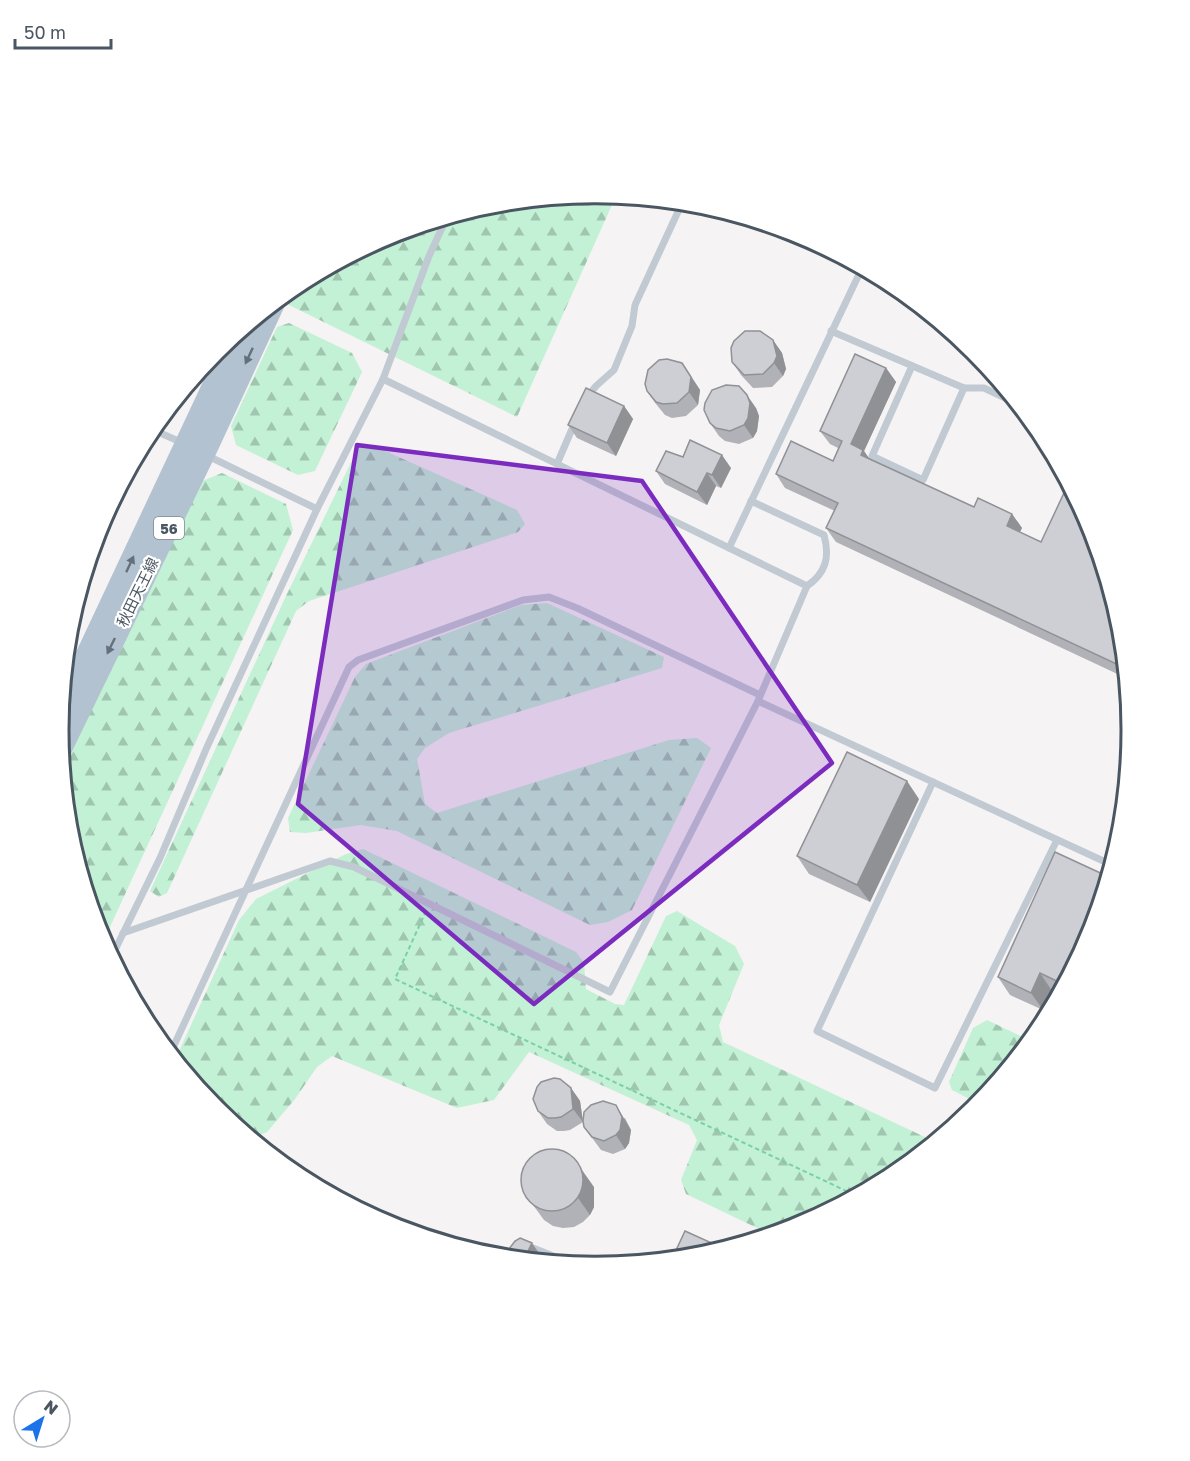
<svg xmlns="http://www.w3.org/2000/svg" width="1190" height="1461" viewBox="0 0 1190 1461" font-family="'Golos Text','Noto Sans JP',sans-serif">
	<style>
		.forest { fill: url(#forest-firs) }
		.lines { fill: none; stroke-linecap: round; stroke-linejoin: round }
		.path { stroke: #7ad0a6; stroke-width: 2; stroke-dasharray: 4.5 3; stroke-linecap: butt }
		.lane { stroke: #c1cad2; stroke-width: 7 }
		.primary { stroke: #b3c2d1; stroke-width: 22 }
		.wall { fill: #b0b2b7 }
		.shaded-wall { fill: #909195 }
		.building { fill: #cdcfd5; stroke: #909195; stroke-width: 1.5 }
		.oneway { fill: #64717d }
		.marked { fill: #7b2cbf; fill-opacity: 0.2; stroke: #7b2cbf; stroke-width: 4.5; stroke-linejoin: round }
		.labels { text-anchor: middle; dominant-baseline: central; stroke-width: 4.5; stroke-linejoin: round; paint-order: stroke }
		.shield { fill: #fff; stroke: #808990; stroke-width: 1.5 }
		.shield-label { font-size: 14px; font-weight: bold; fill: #4a5661 }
		.street-label { font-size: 15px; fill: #4a5661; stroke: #fff }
		.rim { fill: none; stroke: #4a5661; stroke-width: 3 }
	</style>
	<defs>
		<pattern id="forest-firs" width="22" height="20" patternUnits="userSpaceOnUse" patternTransform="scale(1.5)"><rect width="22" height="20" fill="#c3f1d5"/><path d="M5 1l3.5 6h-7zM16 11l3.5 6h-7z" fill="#a0c6b0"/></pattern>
	</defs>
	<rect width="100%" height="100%" fill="#f5f3f3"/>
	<!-- forest -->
	<g class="forest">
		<path d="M595 194 616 196 517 417 287 304 297 284 390 235 491 204Z"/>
		<path d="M289 323 352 353 362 372 315 471 298 475 236 445 231 426 277 327Z"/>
		<path d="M359 446H374L517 510 525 524 518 532 309 601 296 611 167 893 159 897 150 891 286 596Z"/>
		<path d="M222 473 286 504 293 530 103 942 69 835 62 770 202 481Z"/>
		<path d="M547 603 664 657 662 668 449 733 425 748 417 759 425 804 437 813 669 740 697 738 711 748 632 910 608 922 590 925 397 831 361 825 306 833 290 832 288 818 355 677 366 664 521 605Z"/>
		<path d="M363 849 576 952 584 963 586 989 615 1004 624 1005 666 916 677 911 735 946 744 964 719 1025 723 1042 927 1138 934 1143 893 1177 800 1226 772 1235 686 1194 681 1180 697 1140 689 1125 529 1052 494 1100 457 1108 332 1056 317 1067 295 1099 267 1132 251 1139 215 1110 175 1060 239 920 256 899 346 854Z"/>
		<path d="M987 1020 1031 1041 979 1104 952 1090 949 1082 973 1028Z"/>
	</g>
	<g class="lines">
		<!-- path -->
		<path class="path" d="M426 911 395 979 857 1196"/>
		<!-- lane -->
		<g class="lane">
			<path d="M831 331 964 388H984L1018 404"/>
			<path d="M912 366 872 456 923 480 964 388"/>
			<path d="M588 396 596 386 614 370 632 326 635 305 682 203"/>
			<path d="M151 429 183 443"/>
			<path d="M206 455 317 509"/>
			<path d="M557 464 575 422"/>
			<path d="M751 501 824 535C830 557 826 573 807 586"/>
			<path d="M729 548 862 268"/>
			<path d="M758 701 1112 865"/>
			<path d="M933 782 817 1031 935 1088 1057 840"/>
			<path d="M123 933 330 861 354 867 610 992 758 701 807 586 383 379"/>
			<path d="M111 958 160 858 207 747 317 509 383 379 429 256 447 217"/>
			<path d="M170 1054 349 667 358 660 523 600 549 597 577 608 760 695"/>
			<path d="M528 1246 576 1265"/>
		</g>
		<!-- primary -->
		<g class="primary">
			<path d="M60 712 238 333"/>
			<path d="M60 751 204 454 274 303"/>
		</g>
	</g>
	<!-- wall -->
	<g class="wall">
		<path d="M773 340 782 353 786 369 783 376 772 387 753 388 741 375 732 362Z"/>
		<path d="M886 368 896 382 864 451 869 459 974 507 1012 514 1022 528 1020 532 1121 626 1126 678 836 542 826 528 835 511 785 488 776 474 833 461 838 448 830 444 820 431Z"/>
		<path d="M691 376 700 390 698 405 686 416 672 418 665 415 656 404 647 391Z"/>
		<path d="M624 406 633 419 616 456 577 438 568 425Z"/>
		<path d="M756 408 759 416 757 431 753 438 739 444 725 441 719 436 710 423Z"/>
		<path d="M683 457 731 468 721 488 716 486 707 505 665 484 656 471Z"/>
		<path d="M919 799 870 902 809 874 797 856Z"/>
		<path d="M1091 936 1060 994 1052 991 1043 1010 1010 995 998 977Z"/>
		<path d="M571 1088 580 1101 583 1122 570 1130 564 1131H557L547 1124 538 1111Z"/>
		<path d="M625 1118 631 1130 629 1143 625 1149 613 1154 601 1150 584 1127Z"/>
		<path d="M594 1187V1207L590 1215 583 1222 574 1227 563 1228 553 1226 544 1220 525 1194Z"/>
	</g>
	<!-- shaded-wall -->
	<g class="shaded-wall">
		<path d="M773 340 782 353 786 369 783 376 774 363Z"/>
		<path d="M682 363 700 390 698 405 689 392Z"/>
		<path d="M886 368 896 382 864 451 873 464 871 469 851 444Z"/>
		<path d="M747 395 756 408 759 416 757 431 753 438 744 425Z"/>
		<path d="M624 406 633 419 616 456 607 443Z"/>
		<path d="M722 455 731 468 721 488 712 475Z"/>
		<path d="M707 473 716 486 707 505 697 492Z"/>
		<path d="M1012 514 1022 528 1016 539 1007 526Z"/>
		<path d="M907 781 919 799 870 902 857 885Z"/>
		<path d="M1040 973 1052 991 1043 1010 1031 993Z"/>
		<path d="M571 1088 580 1101 583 1122 573 1109Z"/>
		<path d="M616 1105 631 1130 629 1143 625 1149 616 1135Z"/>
		<path d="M582 1170 594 1187V1207L590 1215 578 1198Z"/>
		<path d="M532 1243 541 1256 538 1261 527 1253Z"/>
	</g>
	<!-- building -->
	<g class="building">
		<path d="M745 331H760L773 340 777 356 774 363 763 374 744 375 732 362 731 348 734 341Z"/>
		<path d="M855 354 886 368 851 444 863 450 861 455 974 507 978 498 1012 514 1007 526 1041 542 1064 493 1070 495 1072 490 1091 526 1102 561 1099 566 1104 569 1121 626 1125 668 826 528 838 503 776 474 791 441 833 461 842 441 820 431Z"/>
		<path d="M667 359 682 363 691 377 689 392 677 403 663 404 656 402 647 391 645 384 648 370 659 360Z"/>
		<path d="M726 385 739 386 747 395 750 403 748 418 744 425 730 431 716 428 710 423 704 410 705 403 712 390Z"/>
		<path d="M586 388 624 406 607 443 568 425Z"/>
		<path d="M690 440 722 455 712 475 707 473 697 492 656 471 666 451 683 457Z"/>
		<path d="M847 752 907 781 857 885 797 856Z"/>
		<path d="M1055 852 1109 877 1091 936 1065 985 1040 973 1031 993 998 977Z"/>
		<path d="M554 1078 560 1079 571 1088 573 1109 561 1117 555 1118H548L538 1111 533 1099 537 1087 541 1082Z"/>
		<path d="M603 1101 616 1105 622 1117 620 1130 616 1135 604 1141 592 1137 584 1127 583 1121 584 1112 591 1105Z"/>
		<circle cx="552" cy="1180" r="31"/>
		<path d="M685 1231 725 1249 699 1257 672 1259Z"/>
		<path d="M520 1238 532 1243 527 1253 546 1262 504 1258 509 1249 515 1241Z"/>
		<path d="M730 1239 741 1244 725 1249Z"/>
	</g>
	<!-- one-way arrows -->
	<defs><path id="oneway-solid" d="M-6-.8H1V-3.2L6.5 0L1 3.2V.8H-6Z" transform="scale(1.5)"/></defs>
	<g class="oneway">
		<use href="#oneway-solid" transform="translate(249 356) rotate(115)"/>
		<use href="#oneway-solid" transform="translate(130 564) rotate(-65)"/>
		<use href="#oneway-solid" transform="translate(111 646) rotate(116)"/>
	</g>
	<!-- marked area -->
	<path class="marked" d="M357 445 642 481 832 763 534 1004 298 804Z"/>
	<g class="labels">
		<!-- shield labels -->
		<rect class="shield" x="154" y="517" width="30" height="22" rx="4.5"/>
		<g class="shield-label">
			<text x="169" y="528">56</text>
		</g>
		<!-- street labels -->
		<g class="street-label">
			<text transform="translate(137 592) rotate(-64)">秋田天王線</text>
		</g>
	</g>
	<!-- crop -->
	<path d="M0 0H1190V1461H0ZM69 730a526 526 0 1 1 1052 0a526 526 0 1 1-1052 0Z" fill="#fff" fill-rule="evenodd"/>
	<path class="rim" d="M69 730a526 526 0 1 1 1052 0a526 526 0 1 1-1052 0Z"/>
	<!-- north arrow -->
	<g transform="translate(42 1419) rotate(38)"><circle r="28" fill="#ffffff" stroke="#b7bbc0" stroke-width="1.5"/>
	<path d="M0-4.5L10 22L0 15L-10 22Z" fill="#1a73e8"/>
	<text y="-9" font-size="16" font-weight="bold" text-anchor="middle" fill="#4a5661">N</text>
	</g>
	<!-- scale -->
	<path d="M15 39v9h96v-9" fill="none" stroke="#4a5661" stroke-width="3"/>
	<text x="24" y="39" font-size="18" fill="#4a5661" stroke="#ffffff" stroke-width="4.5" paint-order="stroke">50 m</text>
</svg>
